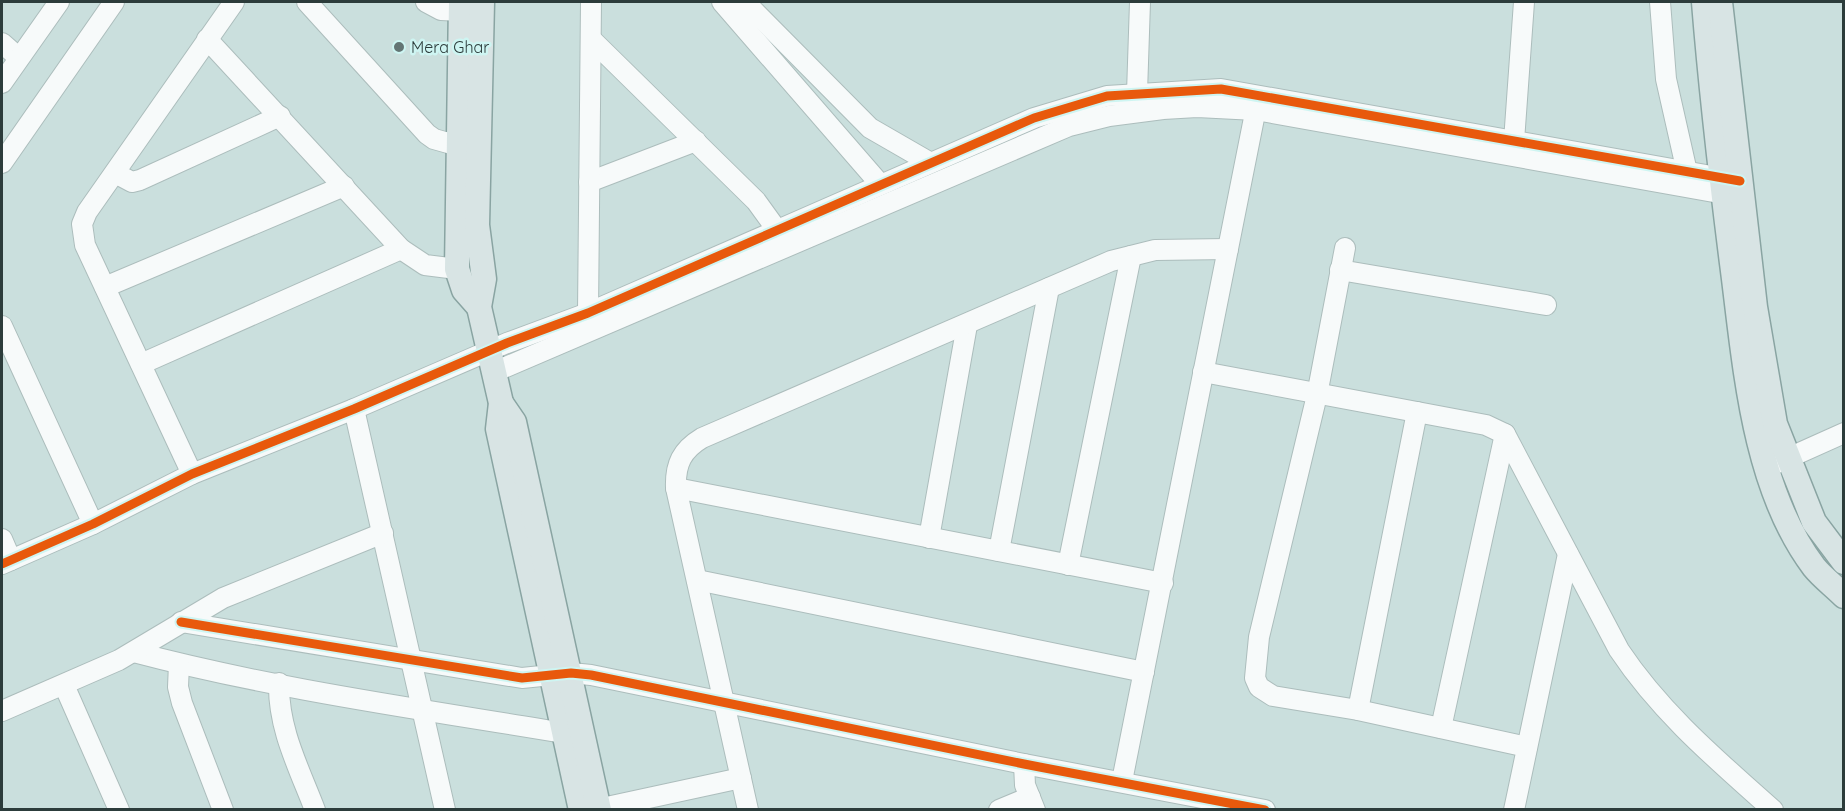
<svg xmlns="http://www.w3.org/2000/svg" width="1845" height="811" viewBox="0 0 1845 811" font-family="Quicksand,sans-serif">
	<style>
		.lines { fill: none; stroke-linecap: round; stroke-linejoin: round }
		.minor-casing { stroke: #acbdbc; stroke-width: 22 }
		.major-casing { stroke: #89a4a2; stroke-width: 27 }
		.minor { stroke: #f7fafa; stroke-width: 20 }
		.major { stroke: #d8e4e4; stroke-width: 24 }
		.cycleway-casing { stroke: #cef5f2; stroke-width: 13 }
		.cycleway { stroke: #e8590c; stroke-width: 9 }
		.poi-dot { fill: #637574; stroke: #cef5f2; stroke-width: 2 }
		.labels { text-anchor: middle; dominant-baseline: central; stroke-width: 5; stroke-linejoin: round; paint-order: stroke }
		.poi-label { font-size: 16px; fill: #2c3c3b; stroke: #cef5f2; text-anchor: start }
	</style>
	<rect width="100%" height="100%" fill="#cadfdd"/>
	<g class="lines">
		<defs>
			<g id="minor">
				<path d="M307 2 427 134 434 139 459 146"/>
				<path d="M426 2 441 10 461 11"/>
				<path d="M722 2 880 184"/>
				<path d="M745 2 870 128 929 162"/>
				<path d="M1660 2 1666 79 1687 172"/>
				<path d="M207 39 401 249 425 265 457 269"/>
				<path d="M591 39 756 201 777 230"/>
				<path d="M2 43 19 58"/>
				<path d="M2 83 59 2"/>
				<path d="M1137 93 1140 2"/>
				<path d="M1514 141 1524 2"/>
				<path d="M2 163 114 2"/>
				<path d="M115 173 132 182 140 180 280 116"/>
				<path d="M589 182 696 141"/>
				<path d="M1345 248 1317 395 1259 637 1255 678 1259 687 1273 696 1358 710 1527 747"/>
				<path d="M1340 270 1546 305"/>
				<path d="M105 287 344 186"/>
				<path d="M588 313 591 2"/>
				<path d="M2 326 93 524"/>
				<path d="M141 364 401 249"/>
				<path d="M494 372 1069 126 1109 116 1163 109 1197 107 1256 110 1736 196"/>
				<path d="M1203 372 1486 425 1505 434 1619 650C1661 713 1717 760 1773 810"/>
				<path d="M354 409 445 810"/>
				<path d="M1775 464 1844 433"/>
				<path d="M192 474 85 245 82 224 87 212 234 2"/>
				<path d="M676 488 1163 583"/>
				<path d="M929 538 967 325"/>
				<path d="M2 539 11 560"/>
				<path d="M999 551 1049 288"/>
				<path d="M2 564 93 524 192 474 354 409 507 343 588 313 1034 118 1107 96 1221 89 1734 180"/>
				<path d="M1068 565 1131 256"/>
				<path d="M697 580 1144 672"/>
				<path d="M181 622 522 678 571 673 591 675 1024 764 1265 810"/>
				<path d="M134 652C274 689 420 709 564 733H578"/>
				<path d="M179 664 178 687 182 703 223 810"/>
				<path d="M279 683C278 729 299 768 315 810"/>
				<path d="M64 685 119 810"/>
				<path d="M1358 710 1417 412"/>
				<path d="M2 711 119 660 223 598 383 533"/>
				<path d="M1441 728 1505 434"/>
				<path d="M1024 764 1025 785 1035 810"/>
				<path d="M1122 781 1258 98"/>
				<path d="M593 810 741 778"/>
				<path d="M748 810 676 488C675 464 682 450 702 438L1111 261 1155 250 1228 249"/>
				<path d="M999 810 1030 797"/>
				<path d="M1514 810 1568 554"/>
			</g>
			<g id="major">
				<path d="M461 2 457 269 464 290 479 307"/>
				<path d="M482 2 477 225 484 279 479 307 501 403 498 429 581 810"/>
				<path d="M1704 2C1711 89 1721 176 1732 263 1745 362 1752 485 1814 567 1822 577 1834 586 1844 596"/>
				<path d="M1720 2 1755 307 1775 424 1814 522 1844 562"/>
				<path d="M501 403 514 422 599 810"/>
			</g>
		</defs>
		<!-- minor casing -->
		<use href="#minor" class="minor-casing"/>
		<!-- major casing -->
		<use href="#major" class="major-casing"/>
		<!-- minor -->
		<use href="#minor" class="minor"/>
		<!-- major -->
		<use href="#major" class="major"/>
		<defs>
			<g id="cycleway">
				<path d="M2 564 93 524 192 474 354 409 507 343 588 313 1034 118 1107 96 1221 89 1740 181"/>
				<path d="M181 622 522 678 571 673 591 675 1024 764 1265 810"/>
			</g>
		</defs>
		<!-- cycleway casing -->
		<use href="#cycleway" class="cycleway-casing"/>
		<!-- cycleway -->
		<use href="#cycleway" class="cycleway"/>
	</g>
	<!-- markers -->
	<circle class="poi-dot" cx="399" cy="47" r="6"/>
	<g class="labels">
		<!-- poi labels -->
		<g class="poi-label">
			<text x="411" y="47">Mera Ghar</text>
		</g>
	</g>
	<!-- border -->
	<rect width="1845" height="811" fill="none" stroke="#2c3c3b" stroke-width="6"/>
</svg>
